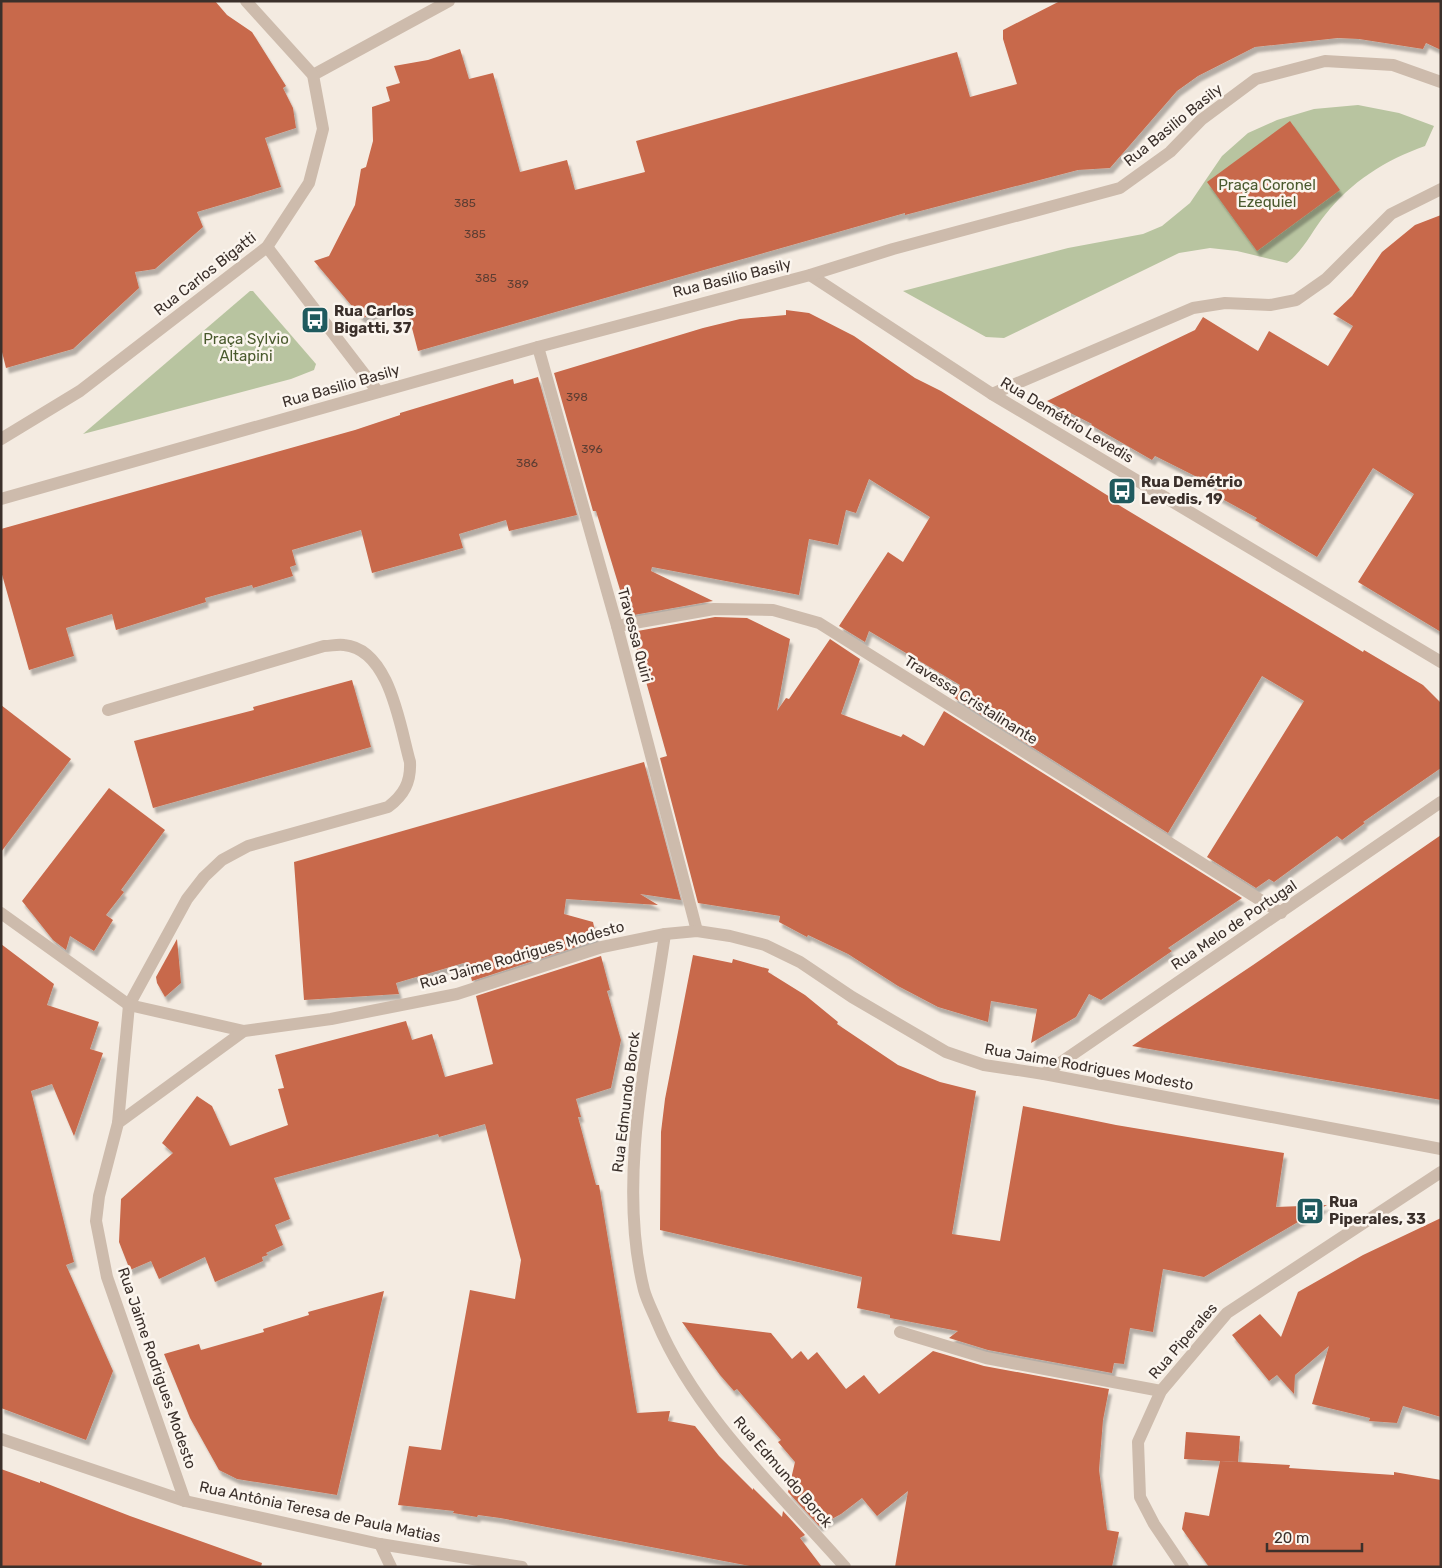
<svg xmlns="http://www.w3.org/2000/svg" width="1442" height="1568" viewBox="0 0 1442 1568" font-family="Rubik,sans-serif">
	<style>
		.green { fill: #b8c4a0 }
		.building { fill: #c8694b; filter: url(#shadow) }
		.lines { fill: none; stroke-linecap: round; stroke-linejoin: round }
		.street { stroke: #cdbbac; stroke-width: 12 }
		.labels { text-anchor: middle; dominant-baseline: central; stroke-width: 5; stroke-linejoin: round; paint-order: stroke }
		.number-label { font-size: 12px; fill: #5e3e33 }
		.street-label { font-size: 15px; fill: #3b302b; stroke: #fbf5ee }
		.park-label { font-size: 15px; fill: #4a5a2e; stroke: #fbf5ee }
		.poi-label { font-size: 15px; font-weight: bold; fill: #3b302b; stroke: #fbf5ee; text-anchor: start }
	</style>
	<defs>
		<filter id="shadow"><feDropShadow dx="3" dy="5.5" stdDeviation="1" flood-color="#0004"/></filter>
	</defs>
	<rect width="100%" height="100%" fill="#f4ebe1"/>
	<!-- green -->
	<g class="green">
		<path d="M1358 105 1399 113 1434 126 1425 146C1385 160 1351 182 1325 215 1312 231 1304 250 1287 263L1237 251 1210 248 1179 253 1004 338 986 337 903 291 1068 248 1143 234 1162 226 1190 203 1222 156 1248 133 1277 120 1314 109Z"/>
		<path d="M250 291H253L316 364 314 370 291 379 83 434Z"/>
	</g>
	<!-- building -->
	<g class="building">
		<path d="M1 1H215L227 15 252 32 286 86 283 88 293 108 296 128 265 138 281 187 197 212 203 227 155 269 135 272 139 288 73 349 6 368 1 348Z"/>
		<path d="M1060 1H1441V50L1426 43 1423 49 1359 39 1338 38 1255 47 1198 76 1177 91 1110 168 1078 170 905 215V213L418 351 406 305 362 318 314 261 329 256 355 205 361 169 366 167 373 141 372 107 390 101 386 87 400 83 394 66 428 60 460 49 469 79 493 73 520 172 567 160 575 190 645 172 636 141 957 52 970 97 1017 84 1003 39V30Z"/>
		<path d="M1290 121 1340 190 1257 251 1207 182Z"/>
		<path d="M1441 215V632L1358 582 1414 494 1373 468 1317 557 1255 520 1257 518 1215 495 1219 488 1155 456 1152 460 1091 425 1092 424 1047 401 1195 330 1203 317 1258 351 1269 331 1328 366 1353 326 1333 314 1352 296 1382 252 1415 225Z"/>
		<path d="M786 310 809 313 854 336 915 378 941 391 1118 502 1117 504 1363 652 1364 650 1423 685 1441 703V768L1363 822 1365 823 1342 840 1337 836 1274 882 1269 879 1256 888 1207 857 1304 701 1262 676 1168 833 953 697 960 685 869 631 865 642 839 626 888 552 903 562 930 517 869 479 856 513 846 510 838 545 809 539 799 595 652 567 651 571 713 601 628 616 596 511H593L554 373 703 328 740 319 786 315Z"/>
		<path d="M538 377 577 515 509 531 506 520 459 534 463 548 372 573 361 530 292 550 296 565 290 567 293 576 253 588 252 585 205 598 206 602 116 630 112 614 66 628 74 656 29 670 1 571V529L355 430 400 415V413L513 379 514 384Z"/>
		<path d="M715 617 747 618 790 639 777 711 786 698 789 699 830 639 860 659 841 714 901 737 903 734 924 746 944 711 1242 898 1168 948 1172 951 1101 1000 1089 994 1076 1017 1031 1043 1037 1009 991 1001 988 1022 938 1007 898 986 848 954 808 935 807 937 779 922 780 916 698 903 660 758 667 756 632 632Z"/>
		<path d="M352 680 371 747 153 808 134 741 254 710 253 707Z"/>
		<path d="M1 705 71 759 1 852Z"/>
		<path d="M644 762 681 900 640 894 658 905 566 899 564 914 593 922 597 940 472 981 467 962 396 983 399 994 304 1000 294 862Z"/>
		<path d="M109 788 165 830 121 890 124 892 106 915 113 920 94 951 70 936 66 950 53 940 22 901Z"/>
		<path d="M1441 835V1100L1132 1046 1253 965Z"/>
		<path d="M177 939 181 983 165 997 157 983 156 977Z"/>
		<path d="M1 944 54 984 47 1005 99 1022 90 1049 103 1053 74 1136 52 1084 31 1091 74 1262 66 1265 113 1371 86 1440 1 1408Z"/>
		<path d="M693 955 732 963 733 959 769 969 768 972 805 995 838 1022 837 1024 898 1065 940 1082 976 1091 952 1234 1000 1241 1023 1106 1116 1125 1284 1153 1276 1207 1327 1205 1204 1277 1163 1269 1153 1332 1130 1328 1124 1364 1114 1363 1112 1373 988 1350 949 1338 958 1331 890 1318V1315L857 1308 862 1277 660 1230 661 1132 665 1099Z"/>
		<path d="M601 956 610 990 607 991 621 1040 611 1088 576 1099 581 1117H578L596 1185H599L637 1413 670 1411 668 1421 695 1426 719 1456 753 1490V1488L782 1517 783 1511 805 1535 800 1538 822 1567H755L500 1518 478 1515 477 1517 453 1513 454 1511 398 1505 409 1446 441 1450 470 1290 515 1299 521 1260 485 1124 439 1137 438 1134 274 1178 290 1219 275 1225 283 1245 266 1253 268 1255 262 1257 263 1261 215 1282 205 1257 159 1279 151 1261 130 1270 119 1242 121 1199 173 1153 162 1143 197 1096 212 1106 230 1146 288 1125 278 1089 284 1088 275 1055 406 1021 412 1040 432 1034 445 1077 493 1064 476 996Z"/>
		<path d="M1441 1218V1417L1403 1406 1397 1423 1369 1421 1370 1418 1312 1404 1329 1346 1295 1375 1294 1394 1277 1375 1269 1381 1232 1335 1260 1314 1281 1337 1298 1292 1363 1255Z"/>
		<path d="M384 1291 337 1495 237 1479 219 1470 190 1418 164 1354 199 1344 201 1350 264 1332 263 1329 309 1315 308 1312Z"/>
		<path d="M682 1322 771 1333 792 1359 801 1351 808 1360 817 1352 846 1389 864 1375 879 1394 933 1351 984 1366 1109 1389 1103 1420 1099 1470 1107 1530 1119 1532 1112 1567H895L908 1491 877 1516 862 1498 841 1514 819 1526 788 1492 795 1462 778 1442 781 1440 737 1389 734 1391 720 1375Z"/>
		<path d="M1186 1432 1240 1436 1238 1462 1184 1459Z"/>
		<path d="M1220 1461 1290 1465 1289 1468 1394 1475V1472L1441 1480V1567H1209L1182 1529 1185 1512 1209 1516Z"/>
		<path d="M1 1469 40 1483V1481L130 1516 262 1563 261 1567H1Z"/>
	</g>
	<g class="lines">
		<!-- street -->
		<g class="street">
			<path d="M313 75 449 1"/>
			<path d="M267 247 378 392"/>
			<path d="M810 275 992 394 1441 662"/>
			<path d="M538 347 617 626 697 931"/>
			<path d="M992 394 1193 308 1225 303 1270 305 1296 300 1326 279 1391 214 1441 189"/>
			<path d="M1 439 80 391 267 247 309 183 323 129 313 75 246 1"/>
			<path d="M1 499 538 347 810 275 893 249 1120 188 1170 152 1201 120 1256 79 1325 61 1393 65 1441 82"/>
			<path d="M617 626 714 609 773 610 819 623 1281 913"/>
			<path d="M108 710 324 646C331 646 337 644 344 645 390 649 400 727 410 762 411 782 404 795 388 807L248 846 222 860 204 877 187 899 129 1005 118 1123"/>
			<path d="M1 913 129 1005 244 1031"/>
			<path d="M665 934C649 1047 616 1178 644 1290 647 1301 653 1312 657 1322 696 1415 779 1492 845 1567"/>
			<path d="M1044 1074 1441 802"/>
			<path d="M900 1332 986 1358 1161 1391"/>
			<path d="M1 1439 185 1501 380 1544 522 1567"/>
			<path d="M185 1501 107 1277 96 1221 99 1196 118 1123 244 1031 331 1019 457 994 602 947 665 934 697 931 730 936 765 945 800 962 852 997 946 1052 984 1065 1044 1074 1441 1149"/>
			<path d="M380 1544 391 1567"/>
			<path d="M1183 1567 1154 1524 1140 1497 1138 1442 1161 1391 1227 1313 1441 1172"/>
		</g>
	</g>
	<!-- icons -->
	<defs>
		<symbol id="bus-square" viewBox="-11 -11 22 22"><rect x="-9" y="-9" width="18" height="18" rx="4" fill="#1f5a5e" stroke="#fbf5ee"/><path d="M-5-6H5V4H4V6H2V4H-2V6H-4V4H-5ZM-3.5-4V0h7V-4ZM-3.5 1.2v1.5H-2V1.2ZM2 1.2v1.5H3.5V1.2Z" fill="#fff"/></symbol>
	</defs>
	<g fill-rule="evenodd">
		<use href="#bus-square" x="299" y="304" width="32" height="32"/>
		<use href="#bus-square" x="1106" y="475" width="32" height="32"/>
		<use href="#bus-square" x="1294" y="1195" width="32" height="32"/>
	</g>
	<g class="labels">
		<!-- number labels -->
		<g class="number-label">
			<text x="465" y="203">385</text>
			<text x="475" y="234">385</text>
			<text x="486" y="278">385</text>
			<text x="518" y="284">389</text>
			<text x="577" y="397">398</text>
			<text x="592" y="449">396</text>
			<text x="527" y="463">386</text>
		</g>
		<!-- street labels -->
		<g class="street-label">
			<text transform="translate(1173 125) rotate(-39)">Rua Basilio Basily</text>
			<text transform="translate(205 274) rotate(-38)">Rua Carlos Bigatti</text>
			<text transform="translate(732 278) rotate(-14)">Rua Basilio Basily</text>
			<text transform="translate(341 386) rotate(-16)">Rua Basilio Basily</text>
			<text transform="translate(1067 420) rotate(31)">Rua Demétrio Levedis</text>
			<text transform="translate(635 635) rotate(75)">Travessa Quiri</text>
			<text transform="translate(971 700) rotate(32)">Travessa Cristalinante</text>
			<text transform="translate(1234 925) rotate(-34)">Rua Melo de Portugal</text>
			<text transform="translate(522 955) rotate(-16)">Rua Jaime Rodrigues Modesto</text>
			<text transform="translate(1089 1067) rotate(10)">Rua Jaime Rodrigues Modesto</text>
			<text transform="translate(626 1102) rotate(-83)">Rua Edmundo Borck</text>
			<text transform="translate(1183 1341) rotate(-49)">Rua Piperales</text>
			<text transform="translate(157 1368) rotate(71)">Rua Jaime Rodrigues Modesto</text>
			<text transform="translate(783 1472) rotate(49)">Rua Edmundo Borck</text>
			<text transform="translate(320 1512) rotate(12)">Rua Antônia Teresa de Paula Matias</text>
		</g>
		<!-- park labels -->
		<g class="park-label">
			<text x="1267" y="185">Praça Coronel<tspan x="1267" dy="17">Ezequiel</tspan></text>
			<text x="246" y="339">Praça Sylvio<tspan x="246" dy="17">Altapini</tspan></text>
		</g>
		<!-- poi labels -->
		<g class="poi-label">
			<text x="334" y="311">Rua Carlos<tspan x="334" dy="17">Bigatti, 37</tspan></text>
			<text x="1141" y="482">Rua Demétrio<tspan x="1141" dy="17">Levedis, 19</tspan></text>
			<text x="1329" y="1202">Rua<tspan x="1329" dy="17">Piperales, 33</tspan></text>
		</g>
	</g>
	<!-- border -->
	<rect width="1442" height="1568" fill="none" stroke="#3b302b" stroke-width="5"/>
	<!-- scale -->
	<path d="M1267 1543v8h95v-8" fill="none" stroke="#3b302b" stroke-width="2.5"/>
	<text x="1274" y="1543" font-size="15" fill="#3b302b" stroke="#fbf5ee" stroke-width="4" paint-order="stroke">20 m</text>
</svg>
